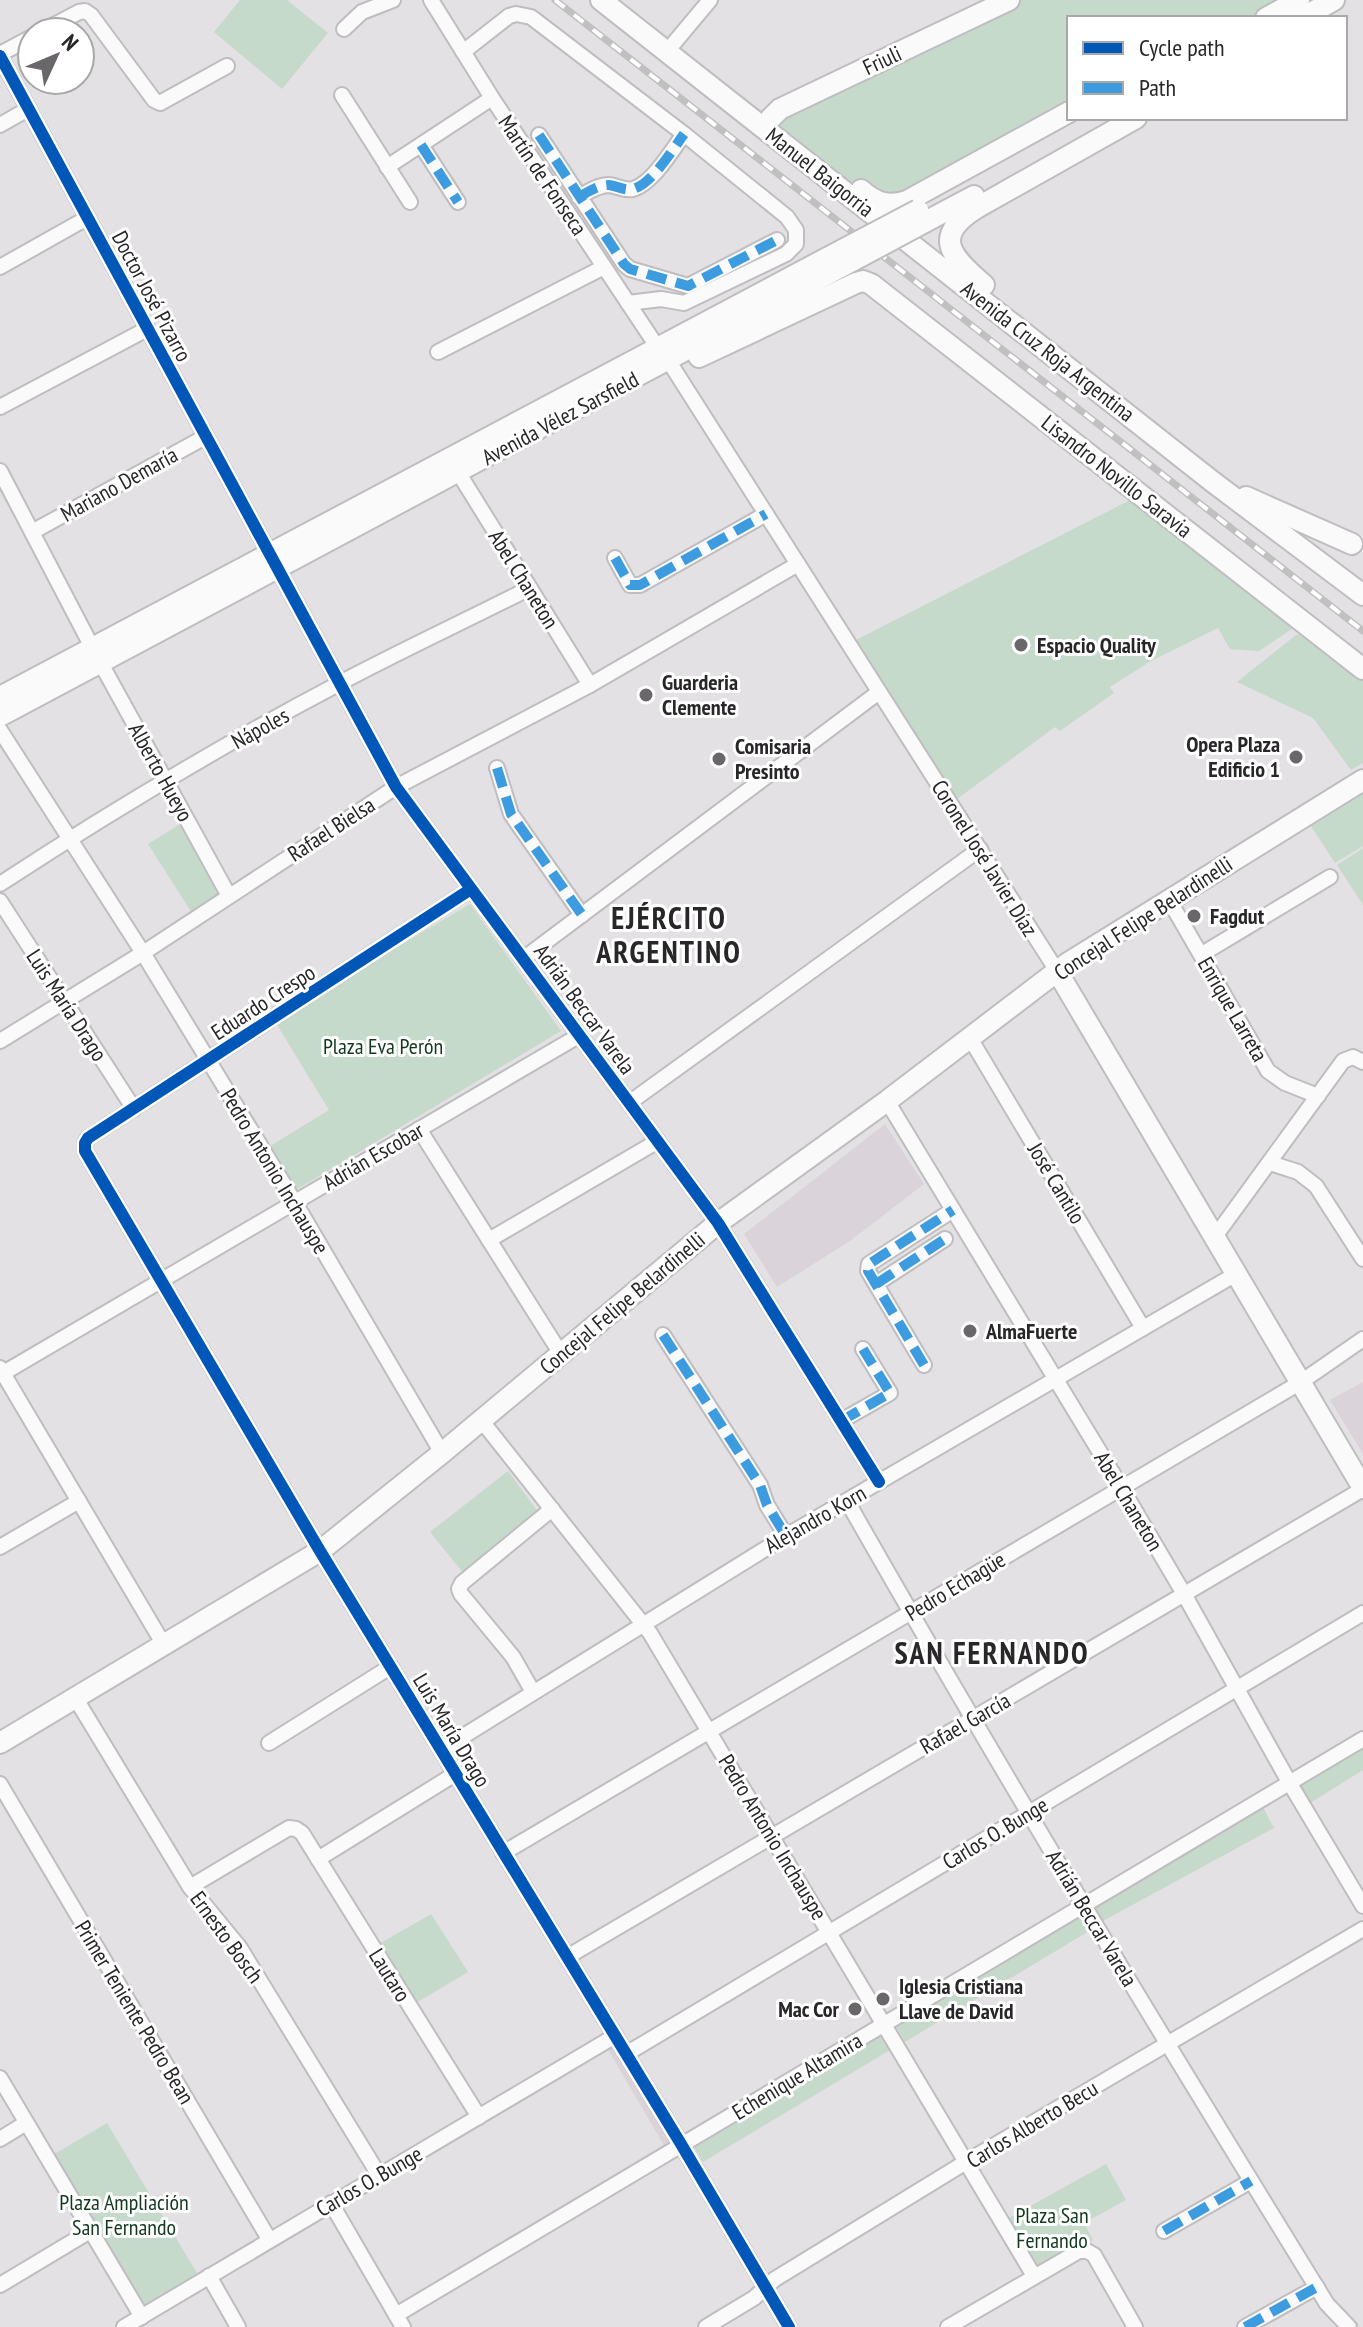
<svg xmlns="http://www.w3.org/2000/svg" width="1363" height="2327" viewBox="0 0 1363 2327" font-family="'PT Sans Narrow',sans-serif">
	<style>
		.built { fill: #dad3da }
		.green { fill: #c5daca }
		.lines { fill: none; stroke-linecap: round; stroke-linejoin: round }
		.minor-casing { stroke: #bfbdbf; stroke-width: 18 }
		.secondary-casing { stroke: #bfbdbf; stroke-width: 24 }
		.minor { stroke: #fbfafb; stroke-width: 14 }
		.secondary { stroke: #fbfafb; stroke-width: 20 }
		.rail-casing { stroke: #c1c0c1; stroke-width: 7 }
		.rail { stroke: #fff; stroke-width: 4; stroke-dasharray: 12; stroke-linecap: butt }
		.secondary-bridge-casing { stroke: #bfbdbf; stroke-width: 24; stroke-linecap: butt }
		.secondary-bridge { stroke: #fbfafb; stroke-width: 20 }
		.quiet { stroke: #3d9ce0; stroke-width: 10; stroke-dasharray: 20 10; stroke-linecap: butt }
		.cycleway-casing { stroke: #fff; stroke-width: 17 }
		.cycleway { stroke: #0057b8; stroke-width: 12 }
		.poi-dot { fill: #6a676a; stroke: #fff; stroke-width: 3 }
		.labels { text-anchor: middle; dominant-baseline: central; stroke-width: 6; stroke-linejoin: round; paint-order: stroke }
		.street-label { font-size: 22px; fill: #282628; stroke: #fff }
		.poi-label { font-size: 22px; font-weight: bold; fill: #282628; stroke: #fff; text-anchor: start }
		.park-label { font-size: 22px; fill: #12391f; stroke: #fff }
		.district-label { font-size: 30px; font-weight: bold; letter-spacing: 2px; fill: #282628; stroke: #fff }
	</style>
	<rect width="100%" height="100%" fill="#e4e1e4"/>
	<!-- built -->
	<g class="built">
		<path d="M885 1124 924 1184 850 1241 777 1287 744 1234Z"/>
		<path d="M1363 1382V1454L1330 1400Z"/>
		<path d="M615 2041 675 2141 666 2149 606 2046Z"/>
	</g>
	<!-- green -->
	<g class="green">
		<path d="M240 0H287L328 33 282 89 214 32Z"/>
		<path d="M1009 0H1299L1266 18H1069V112L907 201 871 199 770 119Z"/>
		<path d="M1134 498 1301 623 1259 651 1230 649 1218 628 1151 661 1110 687 1114 693 1060 731 1055 727 957 799 856 640Z"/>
		<path d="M1305 634 1363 679V763L1351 770 1313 718 1237 682 1296 635Z"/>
		<path d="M1363 788V846L1335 863 1309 823Z"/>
		<path d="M182 823 229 896 194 916 148 844Z"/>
		<path d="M1363 848V905L1337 865Z"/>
		<path d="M470 904 561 1031 294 1191 267 1148 329 1110 274 1020Z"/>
		<path d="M508 1471 539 1513 464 1574 430 1532Z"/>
		<path d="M1363 1744V1770L1307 1805 1297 1783Z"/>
		<path d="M1260 1802 1274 1828 1101 1922 1091 1907Z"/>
		<path d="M1083 1910 1094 1928 905 2042 894 2023Z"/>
		<path d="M431 1914 468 1972 416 2003 379 1944Z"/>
		<path d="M879 2032 890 2050 703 2162 692 2144Z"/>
		<path d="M107 2123 197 2273 141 2308 51 2156Z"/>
		<path d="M1106 2164 1126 2200 1084 2223 1093 2240 1036 2272 1007 2219Z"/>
	</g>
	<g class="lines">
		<defs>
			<g id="minor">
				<path d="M431 0 492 98 658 348"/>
				<path d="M344 29 362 12 393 0"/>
				<path d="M41 32 79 12 85 11 91 15 154 100 160 103 227 66"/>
				<path d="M674 43 710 0"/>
				<path d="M463 52 509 16 516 14 531 17 684 134 787 217 796 230V244L786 254 684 303 661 299 628 303"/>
				<path d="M0 54 32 37"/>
				<path d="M0 56 396 787 718 1223 879 1482"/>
				<path d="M342 95 410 202"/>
				<path d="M0 125 28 109"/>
				<path d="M539 135 624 264 630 269 688 286 777 240"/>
				<path d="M421 145 458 202"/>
				<path d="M387 167 492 98"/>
				<path d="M579 197C588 192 598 185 609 185 617 186 625 191 633 189 652 184 673 149 684 134"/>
				<path d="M0 267 87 218"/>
				<path d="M438 352 604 267"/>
				<path d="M668 360 1057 971"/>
				<path d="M0 407 147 329"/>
				<path d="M0 471 93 649 229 896"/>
				<path d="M458 472 590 685"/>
				<path d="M32 532 205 437"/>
				<path d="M615 558 630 585H640L766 514"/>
				<path d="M0 730 143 953 294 1201 442 1453"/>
				<path d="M497 768 511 814 582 915"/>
				<path d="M0 884C110 812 224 744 340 683 402 650 467 620 530 588"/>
				<path d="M471 889 88 1138 85 1143V1151L320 1551 681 2144 789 2327"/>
				<path d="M1169 900 1268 1071 1285 1083 1318 1096"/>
				<path d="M0 901 134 1109"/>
				<path d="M1202 954 1330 877"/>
				<path d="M523 959 879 692"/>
				<path d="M970 1038 1143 1328"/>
				<path d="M0 1041 143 953 396 787 590 685 798 564"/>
				<path d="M887 1101 1121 1487 1184 1594 1289 1782 1363 1906"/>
				<path d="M629 1103 980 849"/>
				<path d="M419 1129 561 1354"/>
				<path d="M1270 1163 1298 1172 1316 1186 1363 1259"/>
				<path d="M1214 1238 1343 1061 1353 1057 1363 1062"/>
				<path d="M489 1240 658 1141"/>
				<path d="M876 1284 945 1239"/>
				<path d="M663 1335 760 1485 767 1505 786 1536"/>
				<path d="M924 1365 868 1271 869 1264 953 1210"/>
				<path d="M0 1368 164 1645"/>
				<path d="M0 1375 580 1035"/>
				<path d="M481 1420 650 1633 1034 2276"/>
				<path d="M841 1421 890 1393 863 1349"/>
				<path d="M847 1501C1001 1772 1163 2038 1327 2304L1349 2327"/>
				<path d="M0 1547 79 1501"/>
				<path d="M533 1692 513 1657 461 1594 459 1589 462 1583 552 1509"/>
				<path d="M76 1699 190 1887 240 1948 379 2175"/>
				<path d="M269 1743 390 1667"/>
				<path d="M441 1750 786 1536 1236 1274"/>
				<path d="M0 1784 269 2239"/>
				<path d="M503 1853 1301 1382 1363 1339"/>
				<path d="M318 1859 455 1774"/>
				<path d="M190 1887 289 1828 296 1829 302 1833 479 2117"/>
				<path d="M567 1957 1363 1489"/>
				<path d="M626 2054 1363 1613"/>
				<path d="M0 2078 142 2317"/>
				<path d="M0 2139 26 2123"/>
				<path d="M331 2203 403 2327"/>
				<path d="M1164 2231 1251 2181"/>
				<path d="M209 2276 238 2327"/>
				<path d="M0 2285 90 2231"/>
				<path d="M396 2315 1363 1739"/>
				<path d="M124 2327 615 2036"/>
				<path d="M706 2327 754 2298 775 2279 966 2162 1363 1929"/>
				<path d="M948 2327 1079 2251H1087L1094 2255 1135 2327"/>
				<path d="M1245 2327 1317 2287"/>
			</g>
			<g id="secondary">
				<path d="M601 0 1213 482 1363 595"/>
				<path d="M1266 18 1299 0"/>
				<path d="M1302 18 1334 0"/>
				<path d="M770 119 780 109 1009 0"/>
				<path d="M861 190C876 203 888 207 907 201L1069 112"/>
				<path d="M925 222 974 196"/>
				<path d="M984 285C949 255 931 235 980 206L1136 118"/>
				<path d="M699 357 856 283 863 281 871 284 1363 669"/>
				<path d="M1246 497 1352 544"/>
				<path d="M0 697 844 249"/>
				<path d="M0 716 854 260"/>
				<path d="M1057 971 1363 1488"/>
				<path d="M0 1743 320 1551 442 1453 718 1223 887 1101 1068 963 1363 780"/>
			</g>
		</defs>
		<!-- minor casing -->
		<use href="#minor" class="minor-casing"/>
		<!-- secondary casing -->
		<use href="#secondary" class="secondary-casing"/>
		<!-- minor -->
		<use href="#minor" class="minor"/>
		<!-- secondary -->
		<use href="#secondary" class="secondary"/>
		<defs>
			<path id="rail" d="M555 0 1363 631"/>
		</defs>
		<!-- rail casing -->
		<use href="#rail" class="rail-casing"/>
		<!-- rail -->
		<use href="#rail" class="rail"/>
		<defs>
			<g id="secondary-bridge">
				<path d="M844 249 918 210"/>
				<path d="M854 260 925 222"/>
			</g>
		</defs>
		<!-- secondary-bridge casing -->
		<use href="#secondary-bridge" class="secondary-bridge-casing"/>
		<!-- secondary-bridge -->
		<use href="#secondary-bridge" class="secondary-bridge"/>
		<!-- quiet -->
		<g class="quiet">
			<path d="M539 135 624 264 630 269 688 286 777 240"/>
			<path d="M421 145 458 202"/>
			<path d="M579 197C588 192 598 185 609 185 617 186 625 191 633 189 652 184 673 149 684 134"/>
			<path d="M615 558 630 585H640L766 514"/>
			<path d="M497 768 511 814 582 915"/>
			<path d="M876 1284 945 1239"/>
			<path d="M663 1335 760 1485 767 1505 786 1536"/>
			<path d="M924 1365 868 1271 869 1264 953 1210"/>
			<path d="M841 1421 890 1393 863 1349"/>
			<path d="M1164 2231 1251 2181"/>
			<path d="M1245 2327 1317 2287"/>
		</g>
		<defs>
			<g id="cycleway">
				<path d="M0 56 396 787 718 1223 879 1482"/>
				<path d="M471 889 88 1138 85 1143V1151L320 1551 681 2144 789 2327"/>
			</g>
		</defs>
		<!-- cycleway casing -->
		<use href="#cycleway" class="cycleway-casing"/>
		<!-- cycleway -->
		<use href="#cycleway" class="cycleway"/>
	</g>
	<!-- markers -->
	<g class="poi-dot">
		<circle cx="1021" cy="645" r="8"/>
		<circle cx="646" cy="695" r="8"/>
		<circle cx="1296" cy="757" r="8"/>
		<circle cx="719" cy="759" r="8"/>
		<circle cx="1194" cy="916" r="8"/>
		<circle cx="970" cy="1331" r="8"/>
		<circle cx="883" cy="1999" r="8"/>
		<circle cx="855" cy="2009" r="8"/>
	</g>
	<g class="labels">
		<!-- street labels -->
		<g class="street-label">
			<text transform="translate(882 60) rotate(-25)">Friuli</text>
			<text transform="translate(820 172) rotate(38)">Manuel Baigorria</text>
			<text transform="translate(543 175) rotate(56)">Martín de Fonseca</text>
			<text transform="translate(152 296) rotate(62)">Doctor José Pizarro</text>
			<text transform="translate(1048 351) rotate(38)">Avenida Cruz Roja Argentina</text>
			<text transform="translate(560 418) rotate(-28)">Avenida Vélez Sarsfield</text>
			<text transform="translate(1117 476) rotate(38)">Lisandro Novillo Saravia</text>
			<text transform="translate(119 484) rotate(-29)">Mariano Demaría</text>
			<text transform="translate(524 579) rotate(58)">Abel Chaneton</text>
			<text transform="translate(260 728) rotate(-29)">Nápoles</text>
			<text transform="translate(161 772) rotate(61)">Alberto Hueyo</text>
			<text transform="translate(331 829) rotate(-33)">Rafael Bielsa</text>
			<text transform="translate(985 858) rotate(58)">Coronel José Javier Díaz</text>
			<text transform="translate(1143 918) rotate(-33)">Concejal Felipe Belardinelli</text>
			<text transform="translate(263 1002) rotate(-33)">Eduardo Crespo</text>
			<text transform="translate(67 1005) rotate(57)">Luis María Drago</text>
			<text transform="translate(585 1009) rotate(54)">Adrián Beccar Varela</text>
			<text transform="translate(1233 1009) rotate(60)">Enrique Larreta</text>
			<text transform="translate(373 1156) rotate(-30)">Adrián Escobar</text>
			<text transform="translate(275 1171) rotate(59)">Pedro Antonio Inchauspe</text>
			<text transform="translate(1057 1183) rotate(59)">José Cantilo</text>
			<text transform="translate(622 1303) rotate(-40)">Concejal Felipe Belardinelli</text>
			<text transform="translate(1129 1501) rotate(59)">Abel Chaneton</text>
			<text transform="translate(815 1519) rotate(-30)">Alejandro Korn</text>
			<text transform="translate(955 1586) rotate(-31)">Pedro Echagüe</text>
			<text transform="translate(965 1723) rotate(-30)">Rafael García</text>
			<text transform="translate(452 1730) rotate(59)">Luis María Drago</text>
			<text transform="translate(995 1833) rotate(-31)">Carlos O. Bunge</text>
			<text transform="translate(773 1837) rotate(59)">Pedro Antonio Inchauspe</text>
			<text transform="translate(1092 1918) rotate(59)">Adrián Beccar Varela</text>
			<text transform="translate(227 1937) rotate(54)">Ernesto Bosch</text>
			<text transform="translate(390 1975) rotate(58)">Lautaro</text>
			<text transform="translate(135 2012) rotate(59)">Primer Teniente Pedro Bean</text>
			<text transform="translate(797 2076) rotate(-31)">Echenique Altamira</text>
			<text transform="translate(1032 2124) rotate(-31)">Carlos Alberto Becu</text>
			<text transform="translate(369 2181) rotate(-30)">Carlos O. Bunge</text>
		</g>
		<!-- poi labels -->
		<g class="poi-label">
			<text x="1037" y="645">Espacio Quality</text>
			<text x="662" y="682">Guarderia<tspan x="662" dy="25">Clemente</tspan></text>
			<text x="1280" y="744" text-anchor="end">Opera Plaza<tspan x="1280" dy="25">Edificio 1</tspan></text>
			<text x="735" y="746">Comisaria<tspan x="735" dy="25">Presinto</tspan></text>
			<text x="1210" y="916">Fagdut</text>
			<text x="986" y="1331">AlmaFuerte</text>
			<text x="899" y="1986">Iglesia Cristiana<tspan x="899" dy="25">Llave de David</tspan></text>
			<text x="839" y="2009" text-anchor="end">Mac Cor</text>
		</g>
		<!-- park labels -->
		<g class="park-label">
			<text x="383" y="1046">Plaza Eva Perón</text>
			<text x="124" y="2202">Plaza Ampliación<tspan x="124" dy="25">San Fernando</tspan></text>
			<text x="1052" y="2215">Plaza San<tspan x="1052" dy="25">Fernando</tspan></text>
		</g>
		<!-- district labels -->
		<g class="district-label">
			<text x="669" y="917">EJÉRCITO<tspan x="669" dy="34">ARGENTINO</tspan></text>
			<text x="992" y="1652">SAN FERNANDO</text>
		</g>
	</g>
	<!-- legend -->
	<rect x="1067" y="16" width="280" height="104" fill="#ffffff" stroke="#a9a8a9" stroke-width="2"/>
	<rect x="1083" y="42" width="40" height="12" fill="#0057b8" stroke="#a9a8a9" stroke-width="2"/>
	<text x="1139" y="56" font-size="24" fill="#282628">Cycle path</text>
	<rect x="1083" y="82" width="40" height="12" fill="#3d9ce0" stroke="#a9a8a9" stroke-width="2"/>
	<text x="1139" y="96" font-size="24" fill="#282628">Path</text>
	<!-- north arrow -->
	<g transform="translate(56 56) rotate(46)"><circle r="38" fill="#ffffff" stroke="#a9a8a9" stroke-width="2"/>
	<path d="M0-6L14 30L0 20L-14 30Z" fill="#6a676a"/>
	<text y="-12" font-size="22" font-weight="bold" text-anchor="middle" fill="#282628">N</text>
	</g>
</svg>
